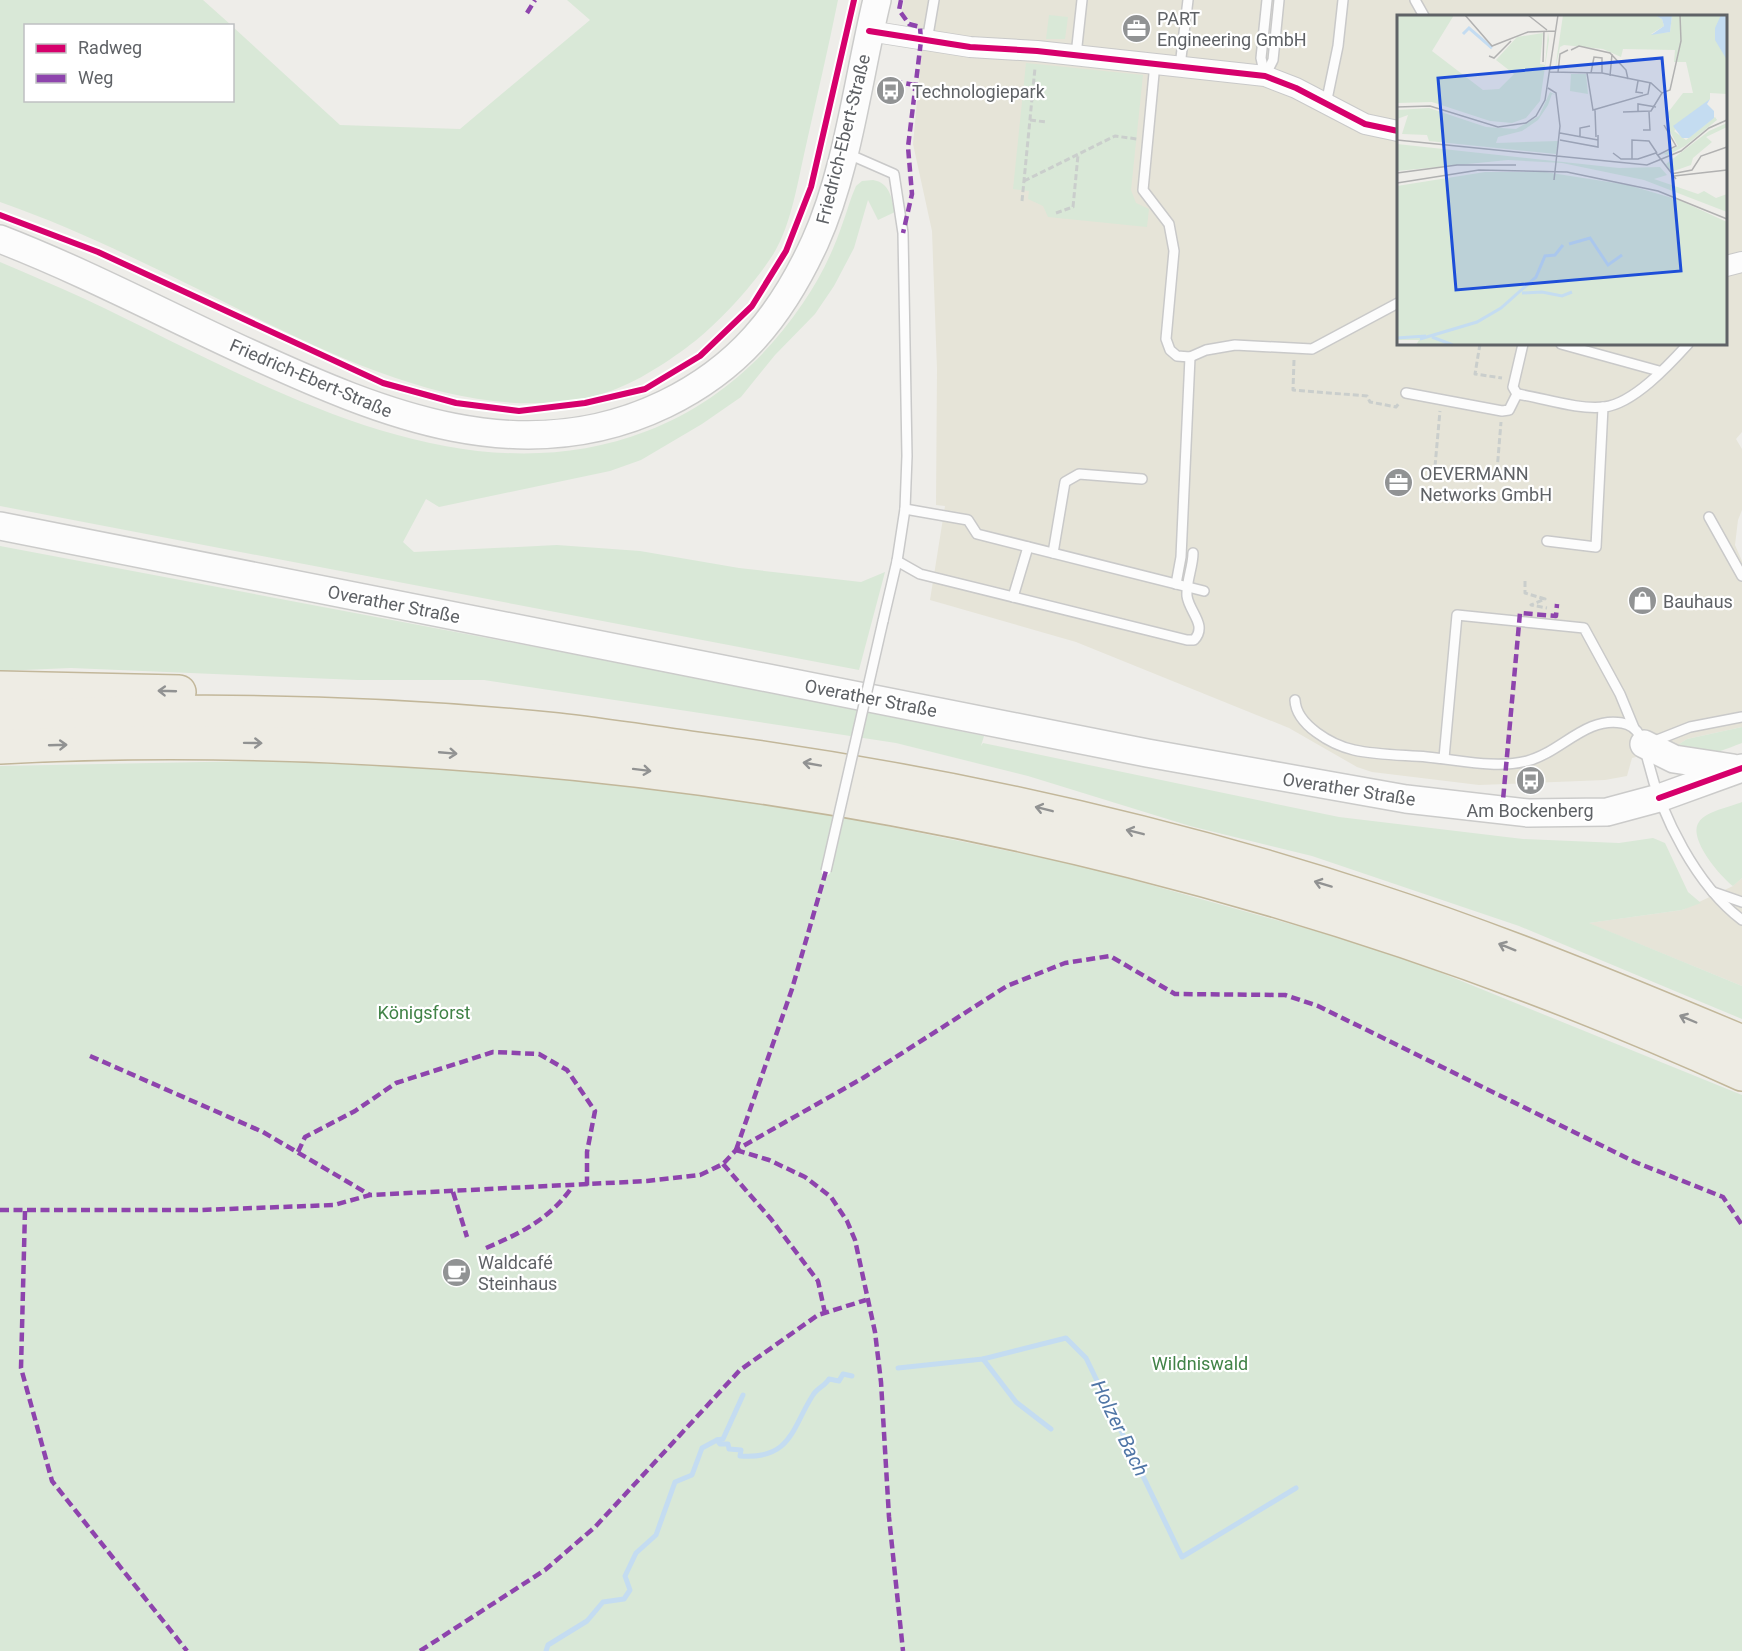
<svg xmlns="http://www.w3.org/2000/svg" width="1742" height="1651" viewBox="0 0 1742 1651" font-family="Roboto,sans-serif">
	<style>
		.commercial { fill: #e6e4d8; fill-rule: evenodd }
		.green { fill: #d9e8d7 }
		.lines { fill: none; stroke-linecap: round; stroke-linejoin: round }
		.stream { stroke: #c4dcf1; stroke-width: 5 }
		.lane-casing { stroke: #c9c9c9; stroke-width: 12 }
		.street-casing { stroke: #c9c9c9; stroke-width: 22 }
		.secondary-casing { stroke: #cbcbca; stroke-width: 30 }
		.highway-casing { stroke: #c2b79a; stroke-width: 36 }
		.path { stroke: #cacecc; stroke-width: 3; stroke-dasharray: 6 3; stroke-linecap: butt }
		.lane { stroke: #fcfcfc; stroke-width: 9 }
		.street { stroke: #fcfcfc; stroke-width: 20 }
		.secondary { stroke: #fcfcfc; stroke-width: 27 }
		.highway { stroke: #eeece4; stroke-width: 33 }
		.lane-bridge-casing { stroke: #c9c9c9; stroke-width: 12; stroke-linecap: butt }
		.lane-bridge { stroke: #fcfcfc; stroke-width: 9 }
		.quiet { stroke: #8e44ad; stroke-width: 4.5; stroke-dasharray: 9 4.5; stroke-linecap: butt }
		.cycleway-casing { stroke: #fff; stroke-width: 10 }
		.cycleway { stroke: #d6006c; stroke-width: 6 }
		.oneway { stroke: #919292 }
		.labels { text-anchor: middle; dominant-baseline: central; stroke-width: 4.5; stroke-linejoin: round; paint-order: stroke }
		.poi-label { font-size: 18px; fill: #5f6266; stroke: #fff; text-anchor: start }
		.street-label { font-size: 18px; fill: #5f6266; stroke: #fff }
		.park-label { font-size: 18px; fill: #418347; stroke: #fff }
		.water-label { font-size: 20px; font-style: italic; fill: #5076a6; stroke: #fff }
		.inset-river { fill: none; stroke: #c4dcf1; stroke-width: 3 }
		.inset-road { fill: none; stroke: #b1b1b1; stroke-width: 1.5 }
		.view { fill: #1d4ed8; fill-opacity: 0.15; stroke: #1d4ed8; stroke-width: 3 }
		.inset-edge { fill: none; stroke: #5f6266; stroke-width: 3 }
	</style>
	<rect width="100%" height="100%" fill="#eeede9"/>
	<!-- commercial -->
	<g class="commercial">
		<path d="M904 0H1742V432L1736 439 1742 449V510L1738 520 1735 545 1742 561V727L1687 739 1675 747 1632 758 1627 776 1605 780 1479 785 1372 772 1357 767 1289 728 1076 642 930 600 945 506 936 505 937 369 932 231 913 144 922 48 915 23 905 17 902 12ZM1398 16H1726V344H1398Z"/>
		<path d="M1742 878V986L1588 923 1682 910 1733 886Z"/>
	</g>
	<!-- green -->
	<g class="green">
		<path d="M0 0H203L231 25 26 26V100H232L233 27 340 125 460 129 590 20 567 0H838C828 50 816 100 805 150 798 181 791 225 774 253 754 285 716 326 686 348 657 369 626 389 590 397 461 426 320 349 208 294 140 261 72 227 0 202Z"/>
		<path d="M1049 15 1068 17 1065 39H1046Z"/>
		<path d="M1026 63 1143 75 1131 190 1136 203 1149 209 1147 227 1048 217 1043 206 1028 199 1029 191 1013 189Z"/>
		<path d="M873 180C890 183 891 197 895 212L878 220 868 200 854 248 834 286 815 314 775 355 741 397 702 424 641 460 610 471 439 507 426 499 403 542 414 552 557 545 640 551 739 568 861 582 885 572 859 670 0 506V262C28 274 57 286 85 299 255 379 455 505 647 431 712 406 764 361 803 303 819 280 833 252 842 225 847 212 850 199 856 186L862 181Z"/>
		<path d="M0 546 742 686 984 736 981 746 983 743 1339 817 1523 839 1619 843 1653 838 1665 843 1688 892 1701 903 1682 910 1589 923 1742 986V1019L1519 926 1312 856 1190 826 1028 776 896 743 484 680H358L71 668 0 671Z"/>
		<path d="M1742 727V743C1713 754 1705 759 1675 747L1687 739Z"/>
		<path d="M303 760 517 771 759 800 1087 867 1390 952 1742 1095V1651H0V766Z"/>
		<path d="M1742 802V878L1733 886C1721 877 1687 838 1699 822 1706 811 1730 807 1742 802Z"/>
	</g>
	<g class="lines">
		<!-- stream -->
		<g class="stream">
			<path d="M983 1359 1016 1402 1051 1429"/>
			<path d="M898 1368 983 1359 1066 1338 1086 1358 1182 1557 1296 1488"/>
			<path d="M717 1440 723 1439 743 1395"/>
			<path d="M546 1651 548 1645 587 1621 603 1602 624 1599 630 1590 625 1576 636 1553 656 1535 675 1482 692 1475 702 1448 717 1440 720 1444H728L729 1449 741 1450 740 1456C792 1460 792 1427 813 1395 817 1388 825 1386 829 1379L839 1381 843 1374 852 1376"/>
		</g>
		<defs>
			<g id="lane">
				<path d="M1415 0 1424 16"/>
				<path d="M927 41 934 0"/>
				<path d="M1076 55 1082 0"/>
				<path d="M1155 63 1143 190 1169 224 1174 251 1166 339 1170 350 1177 356 1190 357 1206 350 1235 345 1312 349 1398 303"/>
				<path d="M1180 66 1188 0"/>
				<path d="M1265 76 1273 60 1279 0"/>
				<path d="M1265 76 1261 58 1267 0"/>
				<path d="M1326 104 1338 46 1343 0"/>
				<path d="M846 153 894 174 903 233 907 456 905 509 897 561 883 621"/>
				<path d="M1561 344 1659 371"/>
				<path d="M1406 393 1502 411 1509 410 1517 394C1544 398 1577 410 1604 407 1633 404 1669 365 1688 344"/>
				<path d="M1517 394 1513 387 1523 344"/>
				<path d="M905 509 968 520 977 534 1204 591"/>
				<path d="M1709 517 1742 576"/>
				<path d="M1547 541 1596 547 1603 407"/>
				<path d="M1053 553 1065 482 1079 474 1142 479"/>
				<path d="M897 561 920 574 1187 640H1194C1208 625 1189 612 1187 596 1186 581 1193 567 1193 553"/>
				<path d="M1176 584 1181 557 1190 357"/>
				<path d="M1013 597 1028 547"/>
				<path d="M1295 700C1296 725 1332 745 1354 750 1377 755 1403 755 1427 757 1460 760 1495 769 1527 761 1560 753 1586 716 1622 723 1641 726 1644 745 1648 761 1661 816 1697 886 1742 920"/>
				<path d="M1652 742 1690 727 1742 717"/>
				<path d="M1444 758 1457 615 1584 628 1620 694 1634 728"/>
				<path d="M1713 892 1742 902"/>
			</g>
			<g id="street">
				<path d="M869 31 970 47 1037 51 1265 76 1296 88 1365 124 1398 131"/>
				<path d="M1726 266 1742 262"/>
			</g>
			<g id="secondary">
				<path d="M0 239C85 272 166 315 249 353 382 414 522 473 665 404 739 368 781 316 815 242 848 169 858 78 877 0"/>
				<path d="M0 526 1147 753 1406 799 1528 813 1607 812 1659 798 1742 768"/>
				<path d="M1644 744 1674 759 1733 768"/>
			</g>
			<g id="highway">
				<path d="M0 688 179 692"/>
				<path d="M0 718C185 708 372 711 557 730 601 735 646 742 690 748 922 778 1151 827 1373 900 1499 941 1621 991 1742 1042"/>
				<path d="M0 747C165 738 330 743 494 756 924 791 1348 895 1742 1074"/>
			</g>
		</defs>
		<!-- lane casing -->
		<use href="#lane" class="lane-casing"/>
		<!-- street casing -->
		<use href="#street" class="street-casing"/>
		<!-- secondary casing -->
		<use href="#secondary" class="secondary-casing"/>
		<!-- highway casing -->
		<use href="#highway" class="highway-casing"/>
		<!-- path -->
		<g class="path">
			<path d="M1030 120 1046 122"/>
			<path d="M1024 181 1115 136 1137 139"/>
			<path d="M1022 201 1035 68"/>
			<path d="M1056 213 1073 207 1078 155"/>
			<path d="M1480 344 1475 374 1502 378"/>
			<path d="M1294 360 1293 390 1367 396 1370 402 1396 407 1400 402"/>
			<path d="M1435 466 1440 411"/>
			<path d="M1497 471 1501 422"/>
			<path d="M1525 581V593L1545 599 1531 605 1547 608"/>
		</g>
		<!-- lane -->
		<use href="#lane" class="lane"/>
		<!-- street -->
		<use href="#street" class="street"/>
		<!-- secondary -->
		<use href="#secondary" class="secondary"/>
		<!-- highway -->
		<use href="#highway" class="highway"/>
		<defs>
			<path id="lane-bridge" d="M826 871 883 621"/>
		</defs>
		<!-- lane-bridge casing -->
		<use href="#lane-bridge" class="lane-bridge-casing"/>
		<!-- lane-bridge -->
		<use href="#lane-bridge" class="lane-bridge"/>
		<!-- quiet -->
		<g class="quiet">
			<path d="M901 0 899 10 909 24 920 27 921 41 908 147 912 194 903 233"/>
			<path d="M527 13 535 0"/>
			<path d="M893 81 915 85"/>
			<path d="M1502 811 1520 613 1556 616 1557 604"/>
			<path d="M90 1056 263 1132 370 1195"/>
			<path d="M736 1150 769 1160 805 1177 831 1197 847 1221 855 1240 875 1332 881 1382 889 1517 903 1651"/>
			<path d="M736 1150 792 989 826 871"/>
			<path d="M298 1152 305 1137 355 1111 396 1083 493 1052 539 1054 567 1070 595 1111 587 1152V1186"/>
			<path d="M723 1164 771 1219 818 1281 825 1313"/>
			<path d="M453 1192 467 1237"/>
			<path d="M0 1210H200L334 1205 370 1195 647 1181 700 1175 723 1164 736 1150 863 1078 1007 986 1065 963 1110 956 1175 994 1285 995 1318 1006 1635 1162 1723 1197 1742 1225"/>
			<path d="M25 1211 21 1368 52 1481 187 1651"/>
			<path d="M486 1248C521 1233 550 1219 572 1187"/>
			<path d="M420 1651 545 1570 595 1527 740 1370 818 1315 866 1300"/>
		</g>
		<defs>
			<g id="cycleway">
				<path d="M869 31 970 47 1037 51 1265 76 1296 88 1365 124 1398 131"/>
				<path d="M0 215 98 252 383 383 456 403 519 411 585 403 645 389 700 356 752 306 786 251 811 187 854 0"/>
				<path d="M1659 798 1742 768"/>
			</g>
		</defs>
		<!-- cycleway casing -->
		<use href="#cycleway" class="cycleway-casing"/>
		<!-- cycleway -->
		<use href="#cycleway" class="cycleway"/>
	</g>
	<!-- one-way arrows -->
	<defs><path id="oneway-shaft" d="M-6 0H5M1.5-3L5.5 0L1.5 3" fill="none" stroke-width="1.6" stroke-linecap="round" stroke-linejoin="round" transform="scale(1.5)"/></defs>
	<g class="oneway">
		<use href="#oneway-shaft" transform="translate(167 691) rotate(-178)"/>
		<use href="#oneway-shaft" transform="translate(253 743) rotate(1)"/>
		<use href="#oneway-shaft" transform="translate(58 745) rotate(-2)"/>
		<use href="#oneway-shaft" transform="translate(448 753) rotate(5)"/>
		<use href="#oneway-shaft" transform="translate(812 764) rotate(-170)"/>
		<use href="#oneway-shaft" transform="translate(642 770) rotate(7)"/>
		<use href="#oneway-shaft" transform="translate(1044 809) rotate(-166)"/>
		<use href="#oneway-shaft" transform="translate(1135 832) rotate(-166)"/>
		<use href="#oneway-shaft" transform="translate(1323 884) rotate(-163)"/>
		<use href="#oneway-shaft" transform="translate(1507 947) rotate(-158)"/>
		<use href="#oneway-shaft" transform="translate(1688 1019) rotate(-157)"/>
	</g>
	<!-- icons -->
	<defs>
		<symbol id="office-disc" viewBox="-11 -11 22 22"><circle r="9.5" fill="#919394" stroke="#fff"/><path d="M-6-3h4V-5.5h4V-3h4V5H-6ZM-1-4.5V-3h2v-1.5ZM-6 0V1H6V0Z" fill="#fff"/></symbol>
		<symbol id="bus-disc" viewBox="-11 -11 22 22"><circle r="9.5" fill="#919394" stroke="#fff"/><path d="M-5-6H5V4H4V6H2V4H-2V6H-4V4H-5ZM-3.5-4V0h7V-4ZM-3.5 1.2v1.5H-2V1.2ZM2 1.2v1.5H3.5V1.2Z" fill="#fff"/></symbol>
		<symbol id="shop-disc" viewBox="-11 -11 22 22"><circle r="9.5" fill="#919394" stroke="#fff"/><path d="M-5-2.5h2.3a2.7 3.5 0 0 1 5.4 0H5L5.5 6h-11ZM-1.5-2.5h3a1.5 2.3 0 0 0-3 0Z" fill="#fff"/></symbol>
		<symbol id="cafe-disc" viewBox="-11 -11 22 22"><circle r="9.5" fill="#919394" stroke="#fff"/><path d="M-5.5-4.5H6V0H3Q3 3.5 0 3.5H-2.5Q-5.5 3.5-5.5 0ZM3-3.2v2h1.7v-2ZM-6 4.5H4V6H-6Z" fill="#fff"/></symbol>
	</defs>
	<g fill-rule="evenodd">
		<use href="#office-disc" x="1120" y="12" width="33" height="33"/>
		<use href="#bus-disc" x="874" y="74" width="33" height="33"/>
		<use href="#office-disc" x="1382" y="466" width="33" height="33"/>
		<use href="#shop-disc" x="1626" y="584" width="33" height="33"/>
		<use href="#bus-disc" x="1514" y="764" width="33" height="33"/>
		<use href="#cafe-disc" x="440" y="1256" width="33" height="33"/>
	</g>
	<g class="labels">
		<!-- poi labels -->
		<g class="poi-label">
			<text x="1157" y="18">PART<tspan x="1157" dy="21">Engineering GmbH</tspan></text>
			<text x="912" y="91">Technologiepark</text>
			<text x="1420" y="473">OEVERMANN<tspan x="1420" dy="21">Networks GmbH</tspan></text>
			<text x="1663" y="601">Bauhaus</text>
			<text x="1530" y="810" text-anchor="middle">Am Bockenberg</text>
			<text x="478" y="1262">Waldcafé<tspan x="478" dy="21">Steinhaus</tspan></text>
		</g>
		<!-- street labels -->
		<g class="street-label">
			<text transform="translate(843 139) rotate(-76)">Friedrich-Ebert-Straße</text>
			<text transform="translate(311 378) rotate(23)">Friedrich-Ebert-Straße</text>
			<text transform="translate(394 604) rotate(11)">Overather Straße</text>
			<text transform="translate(871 698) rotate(11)">Overather Straße</text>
			<text transform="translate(1349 789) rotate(9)">Overather Straße</text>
		</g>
		<!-- park labels -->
		<g class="park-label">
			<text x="424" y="1012">Königsforst</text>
			<text x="1200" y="1363">Wildniswald</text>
		</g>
		<!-- water labels -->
		<g class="water-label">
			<text transform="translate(1120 1428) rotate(64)">Holzer Bach</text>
		</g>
	</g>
	<!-- overview -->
	<g transform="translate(1397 15)">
		<rect width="330" height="330" fill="#eeede9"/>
		<path d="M0 0H57L35 36 86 75 102 74 117 59 99 45 120 22 146 18 143 49 148 50 151 17 152 25 143 86 129 103 115 108 93 106 35 87 0 88ZM166 0H258L265 4 267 11 254 19 273 17 275 0H330V79L313 78V84L277 116 289 125 318 102 320 105 288 131 271 140 266 139 281 131 271 113 273 104 269 100 286 78H296L289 47H277L278 35 226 34 224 42 206 34 167 30 163 32 158 55ZM174 59H189L191 79 173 76ZM153 77 159 80 155 79 151 90 141 105 125 116 101 122 99 128 161 126 159 139 32 126 30 120 5 119 11 100 0 104V95L32 93 89 112 119 114 142 101ZM330 108V112L309 122 315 127 296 143 294 150 274 157 269 149 312 116ZM0 129 222 153 263 152 270 160 257 164 301 179 307 176 319 183 330 179V197L247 165 165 148 111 145 0 156ZM88 157H148L231 170 282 185 330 207V330H19L22 325H0V171Z" fill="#d9e8d7"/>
		<path d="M258 0H275L273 17 254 20 267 11 265 4ZM324 0H330V45L318 25V13ZM313 84 310 89 317 96V103L292 123H285L276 111Z" fill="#c4dcf1"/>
		<path class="inset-river" d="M66 19 72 13 95 33M172 229 193 223 211 250 225 240M125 278 145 277 165 281 175 277M35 322 56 330M0 323 29 321M23 324 80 307 104 293 139 262 148 241 158 240 166 230"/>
		<path class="inset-road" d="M68 0 95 31 131 17 159 16M131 0 150 15M174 35 182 31 213 38 229 55 231 64M92 41 97 43 114 26M146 47 147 16M153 57 205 58 254 68 265 78 273 75 284 26 283 0M161 57 163 39 171 35M190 58 196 95 251 79 253 68M194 58 197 42 205 43V58M213 61 215 39M241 66 239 77 246 78M151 73 159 78 163 111 157 165M0 92 33 91 101 112 129 108 139 101 148 85 161 0M198 95 199 122M241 96V89L259 92M226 97 254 96 265 78M246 115H253L252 97M163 118 201 125M183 122V113L193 111M0 125 250 150 284 136 312 113 330 105M163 125 201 132V120M216 138 224 144H241L259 138 279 164M261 140 279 131 267 110M235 144V125L252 126 260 138M0 158 60 150H119M274 159 295 155 304 141 330 132M277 161 330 155M0 168 82 155 170 157 261 176 330 204"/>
		<path class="view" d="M265 43 284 256 59 275 41 63Z"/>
		<rect width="330" height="330" class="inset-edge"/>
	</g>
	<!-- legend -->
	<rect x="24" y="24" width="210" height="78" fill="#ffffff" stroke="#bfc0c2" stroke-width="1.5"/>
	<rect x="36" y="44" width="30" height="9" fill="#d6006c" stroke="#bfc0c2" stroke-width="1.5"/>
	<text x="78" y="54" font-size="18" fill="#5f6266">Radweg</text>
	<rect x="36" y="74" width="30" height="9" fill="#8e44ad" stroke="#bfc0c2" stroke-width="1.5"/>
	<text x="78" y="84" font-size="18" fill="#5f6266">Weg</text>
</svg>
